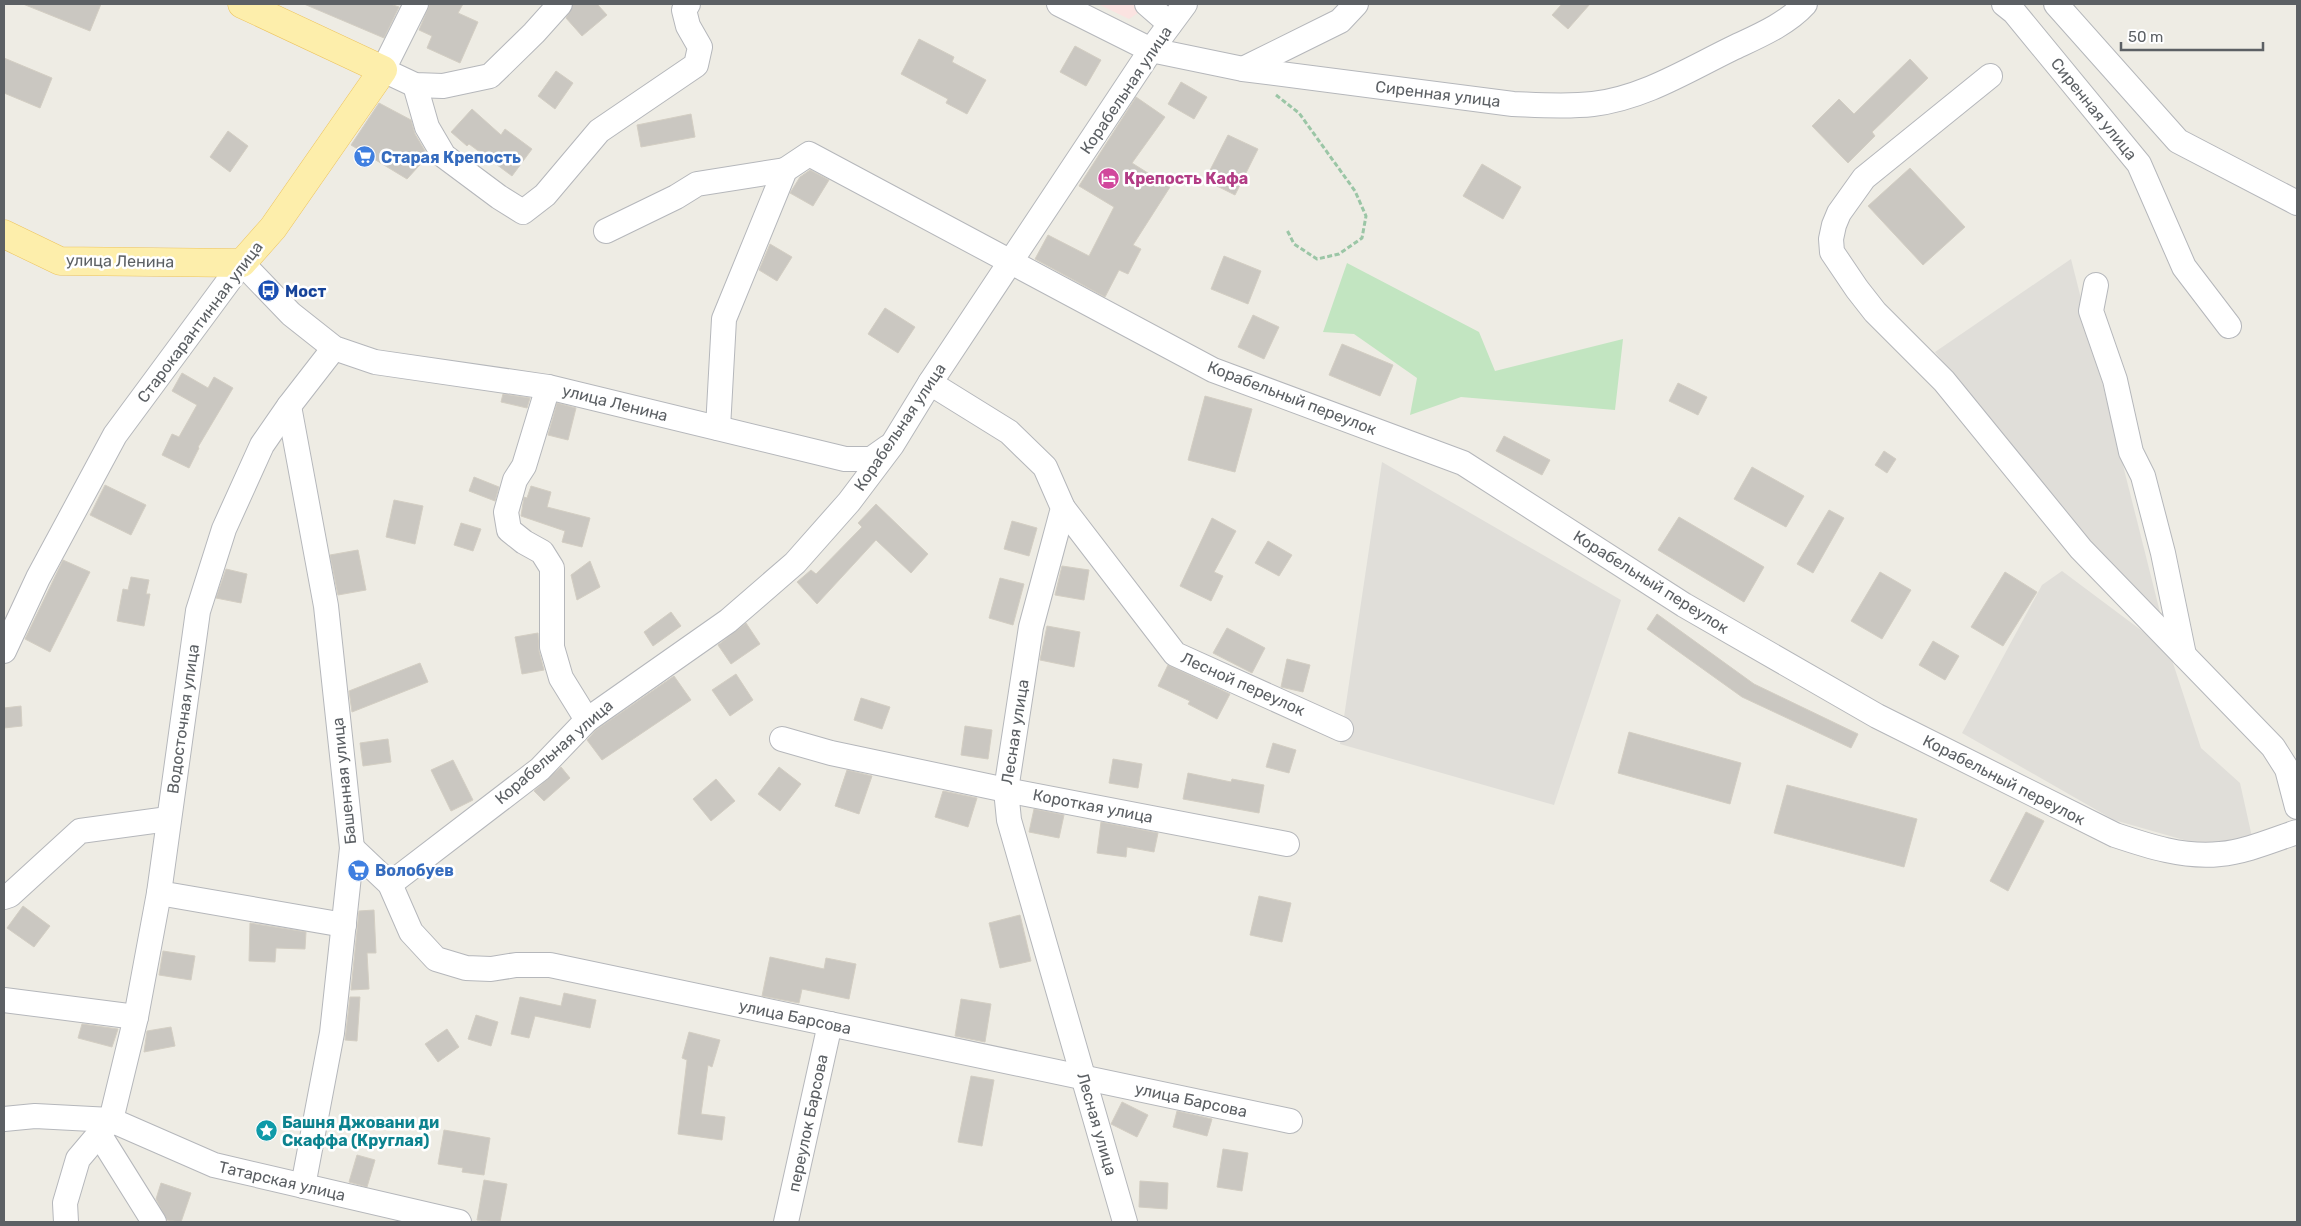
<svg xmlns="http://www.w3.org/2000/svg" width="2301" height="1226" viewBox="0 0 2301 1226" font-family="Rubik,sans-serif">
	<style>
		.industrial { fill: #e0ded9 }
		.medical { fill: #fbe3e1 }
		.green { fill: #c2e5c1 }
		.building { fill: #cac7c1; stroke: #d3cec3 }
		.lines { fill: none; stroke-linecap: round; stroke-linejoin: round }
		.minor-casing { stroke: #b5b7bb; stroke-width: 26 }
		.major-casing { stroke: #edc45e; stroke-width: 29 }
		.path { stroke: #9bc6a6; stroke-width: 3; stroke-dasharray: 5 2.5; stroke-linecap: butt }
		.minor { stroke: #fff; stroke-width: 24 }
		.major { stroke: #fdeeab; stroke-width: 28 }
		.labels { text-anchor: middle; dominant-baseline: central; stroke-width: 5; stroke-linejoin: round; paint-order: stroke }
		.street-label { font-size: 16px; fill: #5c6064; stroke: #fff }
		.shop-label { font-size: 16px; font-weight: bold; fill: #366cbe; stroke: #fff; text-anchor: start }
		.hotel-label { font-size: 16px; font-weight: bold; fill: #b23c85; stroke: #fff; text-anchor: start }
		.transit-label { font-size: 16px; font-weight: bold; fill: #164399; stroke: #fff; text-anchor: start }
		.culture-label { font-size: 16px; font-weight: bold; fill: #0d838f; stroke: #fff; text-anchor: start }
	</style>
	<rect width="100%" height="100%" fill="#eeece4"/>
	<!-- industrial -->
	<g class="industrial">
		<path d="M2071 259 2162 620 2082 538 1935 352Z"/>
		<path d="M1382 462 1621 600 1554 805 1340 744Z"/>
		<path d="M2062 571 2169 651 2201 748 2240 783 2252 837 2222 845 2198 844 2114 820 1962 733 2042 585Z"/>
	</g>
	<!-- medical -->
	<path class="medical" d="M1098 4H1151L1129 19Z"/>
	<!-- green -->
	<path class="green" d="M1347 263 1479 332 1495 371 1623 339 1615 410 1461 397 1410 415 1417 378 1354 334 1323 332Z"/>
	<!-- building -->
	<g class="building">
		<path d="M23 4H101L90 31Z"/>
		<path d="M304 4H390L399 7 384 38Z"/>
		<path d="M430 4H463L458 13 478 22 460 63 427 48 432 36 419 30Z"/>
		<path d="M573 4H597L607 15 582 36 566 18Z"/>
		<path d="M1562 4H1590L1568 29 1552 15Z"/>
		<path d="M919 39 954 57 952 62 986 80 967 114 946 103 948 99 901 74Z"/>
		<path d="M1075 46 1101 60 1086 86 1060 72Z"/>
		<path d="M4 58 52 78 40 108 4 93Z"/>
		<path d="M1910 59 1928 78 1872 132 1875 136 1848 163 1812 126 1839 99 1854 114Z"/>
		<path d="M556 71 573 83 555 109 538 96Z"/>
		<path d="M1181 82 1207 97 1194 119 1168 104Z"/>
		<path d="M1136 97 1165 117 1132 163 1170 187 1133 245 1141 249 1128 274 1119 270 1105 297 1035 259 1048 235 1089 256 1114 207 1079 186Z"/>
		<path d="M379 103 411 120 415 134 428 156 407 179 351 145Z"/>
		<path d="M472 109 501 135 505 129 532 149 512 176 469 144 467 146 451 132Z"/>
		<path d="M691 114 695 137 641 147 637 125Z"/>
		<path d="M228 131 248 146 230 172 210 157Z"/>
		<path d="M1228 135 1258 149 1235 195 1205 180Z"/>
		<path d="M1482 164 1521 187 1503 219 1463 196Z"/>
		<path d="M1910 168 1965 227 1923 265 1868 206Z"/>
		<path d="M810 170 829 180 813 206 790 193 800 177Z"/>
		<path d="M770 244 792 257 777 281 759 270Z"/>
		<path d="M1224 256 1261 271 1248 304 1211 289Z"/>
		<path d="M885 308 915 327 898 353 868 334Z"/>
		<path d="M1253 315 1279 327 1264 359 1238 347Z"/>
		<path d="M1342 344 1393 365 1380 396 1329 375Z"/>
		<path d="M182 373 208 388 214 377 233 388 198 447 199 448 189 468 162 455 172 434 179 437 197 405 172 391Z"/>
		<path d="M1678 383 1707 397 1698 415 1669 401Z"/>
		<path d="M503 394 530 398 527 408 501 402Z"/>
		<path d="M1205 396 1252 409 1235 472 1188 460Z"/>
		<path d="M557 403 576 408 568 440 548 435Z"/>
		<path d="M1504 436 1550 460 1542 475 1496 451Z"/>
		<path d="M1884 451 1896 459 1887 473 1875 465Z"/>
		<path d="M1752 467 1804 496 1786 527 1734 499Z"/>
		<path d="M474 477 499 487 495 501 469 491Z"/>
		<path d="M105 485 146 505 131 535 90 515Z"/>
		<path d="M531 486 551 492 547 507 590 518 582 547 562 542 565 531 521 516 524 497 527 498Z"/>
		<path d="M394 500 423 506 415 544 386 537Z"/>
		<path d="M876 504 928 554 911 573 876 540 817 604 797 582 811 570 816 574 862 527 858 523Z"/>
		<path d="M1829 510 1844 518 1813 573 1797 564Z"/>
		<path d="M1679 517 1764 567 1744 602 1658 550Z"/>
		<path d="M1212 518 1236 531 1214 572 1223 576 1211 601 1180 586Z"/>
		<path d="M1012 521 1037 528 1029 556 1004 549Z"/>
		<path d="M461 523 481 529 473 551 454 545Z"/>
		<path d="M1268 541 1292 555 1279 576 1255 563Z"/>
		<path d="M358 550 366 590 338 595 330 555Z"/>
		<path d="M63 560 90 572 50 652 25 639Z"/>
		<path d="M590 561 600 587 577 600 571 575Z"/>
		<path d="M1062 566 1089 570 1084 600 1055 595Z"/>
		<path d="M226 569 247 574 241 603 216 598Z"/>
		<path d="M1880 572 1911 590 1882 639 1851 621Z"/>
		<path d="M2005 572 2037 592 2003 646 1971 627Z"/>
		<path d="M131 577 149 580 146 594H150L144 626 117 621 123 589 128 590Z"/>
		<path d="M1000 578 1024 584 1013 625 989 618Z"/>
		<path d="M671 612 681 626 653 646 644 632Z"/>
		<path d="M1657 614 1754 684 1858 734 1851 748 1742 697 1647 629Z"/>
		<path d="M746 623 760 644 731 664 718 645Z"/>
		<path d="M1047 626 1080 632 1074 667 1040 660Z"/>
		<path d="M1227 628 1265 648 1252 673 1213 653Z"/>
		<path d="M538 633 539 651 544 670 522 674 515 637Z"/>
		<path d="M1933 641 1959 656 1945 680 1919 665Z"/>
		<path d="M1287 659 1310 665 1303 692 1281 687Z"/>
		<path d="M420 663 428 682 352 712 349 691Z"/>
		<path d="M1168 665 1230 694 1217 719 1188 704 1190 701 1158 686Z"/>
		<path d="M736 674 753 700 730 716 712 690Z"/>
		<path d="M674 676 691 700 602 760 587 740 596 730Z"/>
		<path d="M861 698 890 707 882 729 854 720Z"/>
		<path d="M21 706 22 726 4 728V708Z"/>
		<path d="M965 726 992 730 988 759 961 755Z"/>
		<path d="M1629 732 1741 763 1730 804 1618 773Z"/>
		<path d="M388 739 391 762 363 766 360 743Z"/>
		<path d="M1273 743 1296 750 1289 773 1266 767Z"/>
		<path d="M1113 759 1142 764 1138 788 1109 783Z"/>
		<path d="M453 760 473 800 451 811 431 770Z"/>
		<path d="M561 767 570 778 544 801 534 791Z"/>
		<path d="M779 767 801 784 780 811 758 794Z"/>
		<path d="M847 770 872 776 859 814 835 806Z"/>
		<path d="M1188 773 1231 782 1232 779 1264 785 1259 813 1183 799Z"/>
		<path d="M716 779 735 801 711 821 693 799Z"/>
		<path d="M1787 785 1917 819 1904 867 1774 833Z"/>
		<path d="M943 791 977 798 968 827 935 817Z"/>
		<path d="M1034 809 1064 815 1059 838 1029 832Z"/>
		<path d="M2026 812 2044 821 2008 891 1990 881Z"/>
		<path d="M1101 822 1158 833 1154 852 1127 847 1126 857 1097 853Z"/>
		<path d="M1259 896 1291 903 1282 942 1250 935Z"/>
		<path d="M23 906 50 926 34 947 7 928Z"/>
		<path d="M374 910 376 953H367L369 989 351 990 359 911Z"/>
		<path d="M1020 915 1031 961 1000 968 989 923Z"/>
		<path d="M250 923 306 932 305 949 276 948 275 962 249 961Z"/>
		<path d="M163 951 195 956 191 980 159 975Z"/>
		<path d="M770 957 824 969 826 958 856 964 849 999 802 989 799 1003 762 996Z"/>
		<path d="M564 993 596 1000 590 1028 535 1016 529 1038 511 1034 520 997 561 1006Z"/>
		<path d="M350 997H360L357 1041 345 1040Z"/>
		<path d="M961 999 991 1004 985 1042 955 1036Z"/>
		<path d="M476 1015 498 1022 491 1046 468 1039Z"/>
		<path d="M82 1024 118 1029 112 1047 78 1038Z"/>
		<path d="M171 1027 175 1046 144 1052 147 1031Z"/>
		<path d="M447 1029 459 1047 438 1062 425 1044Z"/>
		<path d="M689 1032 720 1040 712 1067 708 1065 701 1114 725 1117 722 1140 678 1134 687 1060 682 1058Z"/>
		<path d="M971 1076 994 1080 982 1146 958 1142Z"/>
		<path d="M1122 1102 1148 1115 1137 1137 1111 1124Z"/>
		<path d="M1177 1111 1212 1119 1207 1136 1173 1127Z"/>
		<path d="M444 1130 490 1138 484 1175 462 1172 463 1168 438 1164Z"/>
		<path d="M1223 1149 1248 1153 1242 1191 1217 1187Z"/>
		<path d="M357 1155 375 1160 367 1187 349 1182Z"/>
		<path d="M484 1180 507 1184 500 1222 477 1220Z"/>
		<path d="M1140 1181 1168 1183 1167 1209 1139 1207Z"/>
		<path d="M161 1183 191 1193 181 1222 167 1220 156 1199Z"/>
	</g>
	<g class="lines">
		<defs>
			<g id="minor">
				<path d="M416 4 383 70 415 85 443 86 490 76 534 33 560 4"/>
				<path d="M1059 4 1151 50 1243 69 1513 104C1539 105 1566 107 1593 104 1643 98 1686 71 1731 49 1756 37 1786 25 1805 4"/>
				<path d="M1147 4 1170 24"/>
				<path d="M2004 4 2014 12 2139 164 2184 267 2229 326"/>
				<path d="M2056 4 2178 141 2297 203"/>
				<path d="M1243 69 1340 21 1356 4"/>
				<path d="M1990 76 1864 178 1839 213 1834 225 1831 239 1832 252 1857 289 1875 312 1944 381 2081 549 2273 747 2287 769 2297 807"/>
				<path d="M415 85 427 127 444 156 499 197 523 212 545 195 599 131 696 65 700 47 688 26 684 10 688 4"/>
				<path d="M606 231 676 197 697 184 785 170"/>
				<path d="M2096 285 2091 311 2115 380 2131 452 2143 476 2163 553 2184 655"/>
				<path d="M930 383 1009 432 1045 467 1063 508 1031 627 1006 790 1009 820 1125 1222"/>
				<path d="M548 387 524 466 515 480 506 512 509 530 524 542 542 552 552 568V647L561 678 587 720"/>
				<path d="M289 406 326 606 352 848 332 1033 303 1186"/>
				<path d="M718 428 724 319 785 170 809 154 1213 370 1463 463 1684 605 1877 716 2115 835C2148 846 2184 858 2220 854 2245 852 2273 840 2297 832"/>
				<path d="M1063 508 1175 654 1341 729"/>
				<path d="M4 651 38 578 115 435 242 263 291 314 334 348 375 362 548 387 845 459H871L888 447"/>
				<path d="M782 739 831 753 1006 790 1287 844"/>
				<path d="M352 848 390 884 411 932 436 959 466 968 491 969 516 965H550L1290 1121"/>
				<path d="M390 884 540 769 587 720 728 621 795 563 849 502 892 445 930 383 1151 50 1185 4"/>
				<path d="M159 893 344 925"/>
				<path d="M4 897 10 895 80 831 168 819"/>
				<path d="M4 1000 136 1017"/>
				<path d="M4 1119 35 1116 111 1120 214 1165 459 1222"/>
				<path d="M99 1134 154 1222"/>
				<path d="M66 1222 65 1203 78 1159 111 1120 136 1017 159 893 198 611 224 529 262 445 289 406 334 348"/>
				<path d="M786 1222 830 1024"/>
			</g>
			<path id="major" d="M4 234 60 261 242 263 273 228 383 70 242 4"/>
		</defs>
		<!-- minor casing -->
		<use href="#minor" class="minor-casing"/>
		<!-- major casing -->
		<use href="#major" class="major-casing"/>
		<!-- path -->
		<path class="path" d="M1276 95 1299 113 1355 191 1366 216 1362 238 1339 254 1317 259 1294 244 1287 230"/>
		<!-- minor -->
		<use href="#minor" class="minor"/>
		<!-- major -->
		<use href="#major" class="major"/>
	</g>
	<!-- icons -->
	<defs>
		<symbol id="supermarket-disc" viewBox="-11 -11 22 22"><circle r="9.5" fill="#3f7fe0" stroke="#fff"/><path d="M-6-5.5h2.5l.6 2H6L4.5 2H-2.5L-4.4-4H-6ZM-1.5 3.2a1.3 1.3 0 1 0 .1 0ZM3 3.2a1.3 1.3 0 1 0 .1 0Z" fill="#fff"/></symbol>
		<symbol id="hotel-disc" viewBox="-11 -11 22 22"><circle r="9.5" fill="#d1479c" stroke="#fff"/><path d="M-6-4.5h1.5V1H6V5H4.5V3h-9V5H-6ZM-4 0a1.8 1.8 0 1 1 3.6 0ZM.5 0V-2.5h3Q6-2.5 6 0Z" fill="#fff"/></symbol>
		<symbol id="bus-disc" viewBox="-11 -11 22 22"><circle r="9.5" fill="#1a4fb4" stroke="#fff"/><path d="M-5-6H5V4H4V6H2V4H-2V6H-4V4H-5ZM-3.5-4V0h7V-4ZM-3.5 1.2v1.5H-2V1.2ZM2 1.2v1.5H3.5V1.2Z" fill="#fff"/></symbol>
		<symbol id="sight-disc" viewBox="-11 -11 22 22"><circle r="9.5" fill="#0f9aa8" stroke="#fff"/><path d="M0-6L1.8-2.2L6-1.7L2.9 1.2L3.7 5.4L0 3.3L-3.7 5.4L-2.9 1.2L-6-1.7L-1.8-2.2Z" fill="#fff"/></symbol>
	</defs>
	<g fill-rule="evenodd">
		<use href="#supermarket-disc" x="352" y="144" width="25" height="25"/>
		<use href="#hotel-disc" x="1096" y="166" width="25" height="25"/>
		<use href="#bus-disc" x="256" y="278" width="25" height="25"/>
		<use href="#supermarket-disc" x="346" y="858" width="25" height="25"/>
		<use href="#sight-disc" x="254" y="1118" width="25" height="25"/>
	</g>
	<g class="labels">
		<!-- street labels -->
		<g class="street-label">
			<text transform="translate(1126 90) rotate(-56)">Корабельная улица</text>
			<text transform="translate(1438 94) rotate(7)">Сиренная улица</text>
			<text transform="translate(2094 109) rotate(51)">Сиренная улица</text>
			<text transform="translate(120 261) rotate(1)">улица Ленина</text>
			<text transform="translate(200 322) rotate(-53)">Старокарантинная улица</text>
			<text transform="translate(1292 398) rotate(21)">Корабельный переулок</text>
			<text transform="translate(615 403) rotate(14)">улица Ленина</text>
			<text transform="translate(900 427) rotate(-56)">Корабельная улица</text>
			<text transform="translate(1651 582) rotate(32)">Корабельный переулок</text>
			<text transform="translate(1243 684) rotate(24)">Лесной переулок</text>
			<text transform="translate(183 719) rotate(-82)">Водосточная улица</text>
			<text transform="translate(1015 732) rotate(-81)">Лесная улица</text>
			<text transform="translate(554 752) rotate(-41)">Корабельная улица</text>
			<text transform="translate(2004 780) rotate(27)">Корабельный переулок</text>
			<text transform="translate(344 781) rotate(-96)">Башенная улица</text>
			<text transform="translate(1093 806) rotate(11)">Короткая улица</text>
			<text transform="translate(795 1017) rotate(12)">улица Барсова</text>
			<text transform="translate(1191 1100) rotate(12)">улица Барсова</text>
			<text transform="translate(808 1123) rotate(-78)">переулок Барсова</text>
			<text transform="translate(1097 1124) rotate(74)">Лесная улица</text>
			<text transform="translate(282 1181) rotate(13)">Татарская улица</text>
		</g>
		<!-- shop labels -->
		<g class="shop-label">
			<text x="381" y="157">Старая Крепость</text>
			<text x="375" y="870">Волобуев</text>
		</g>
		<!-- hotel labels -->
		<g class="hotel-label">
			<text x="1124" y="178">Крепость Кафа</text>
		</g>
		<!-- transit labels -->
		<g class="transit-label">
			<text x="285" y="291">Мост</text>
		</g>
		<!-- culture labels -->
		<g class="culture-label">
			<text x="282" y="1122">Башня Джовани ди<tspan x="282" dy="18">Скаффа (Круглая)</tspan></text>
		</g>
	</g>
	<!-- border -->
	<rect width="2301" height="1226" fill="none" stroke="#5c6064" stroke-width="10"/>
	<!-- scale -->
	<path d="M2121 42v8h142v-8" fill="none" stroke="#5c6064" stroke-width="2.5"/>
	<text x="2128" y="42" font-size="15" fill="#5c6064" stroke="#ffffff" stroke-width="4" paint-order="stroke">50 m</text>
</svg>
